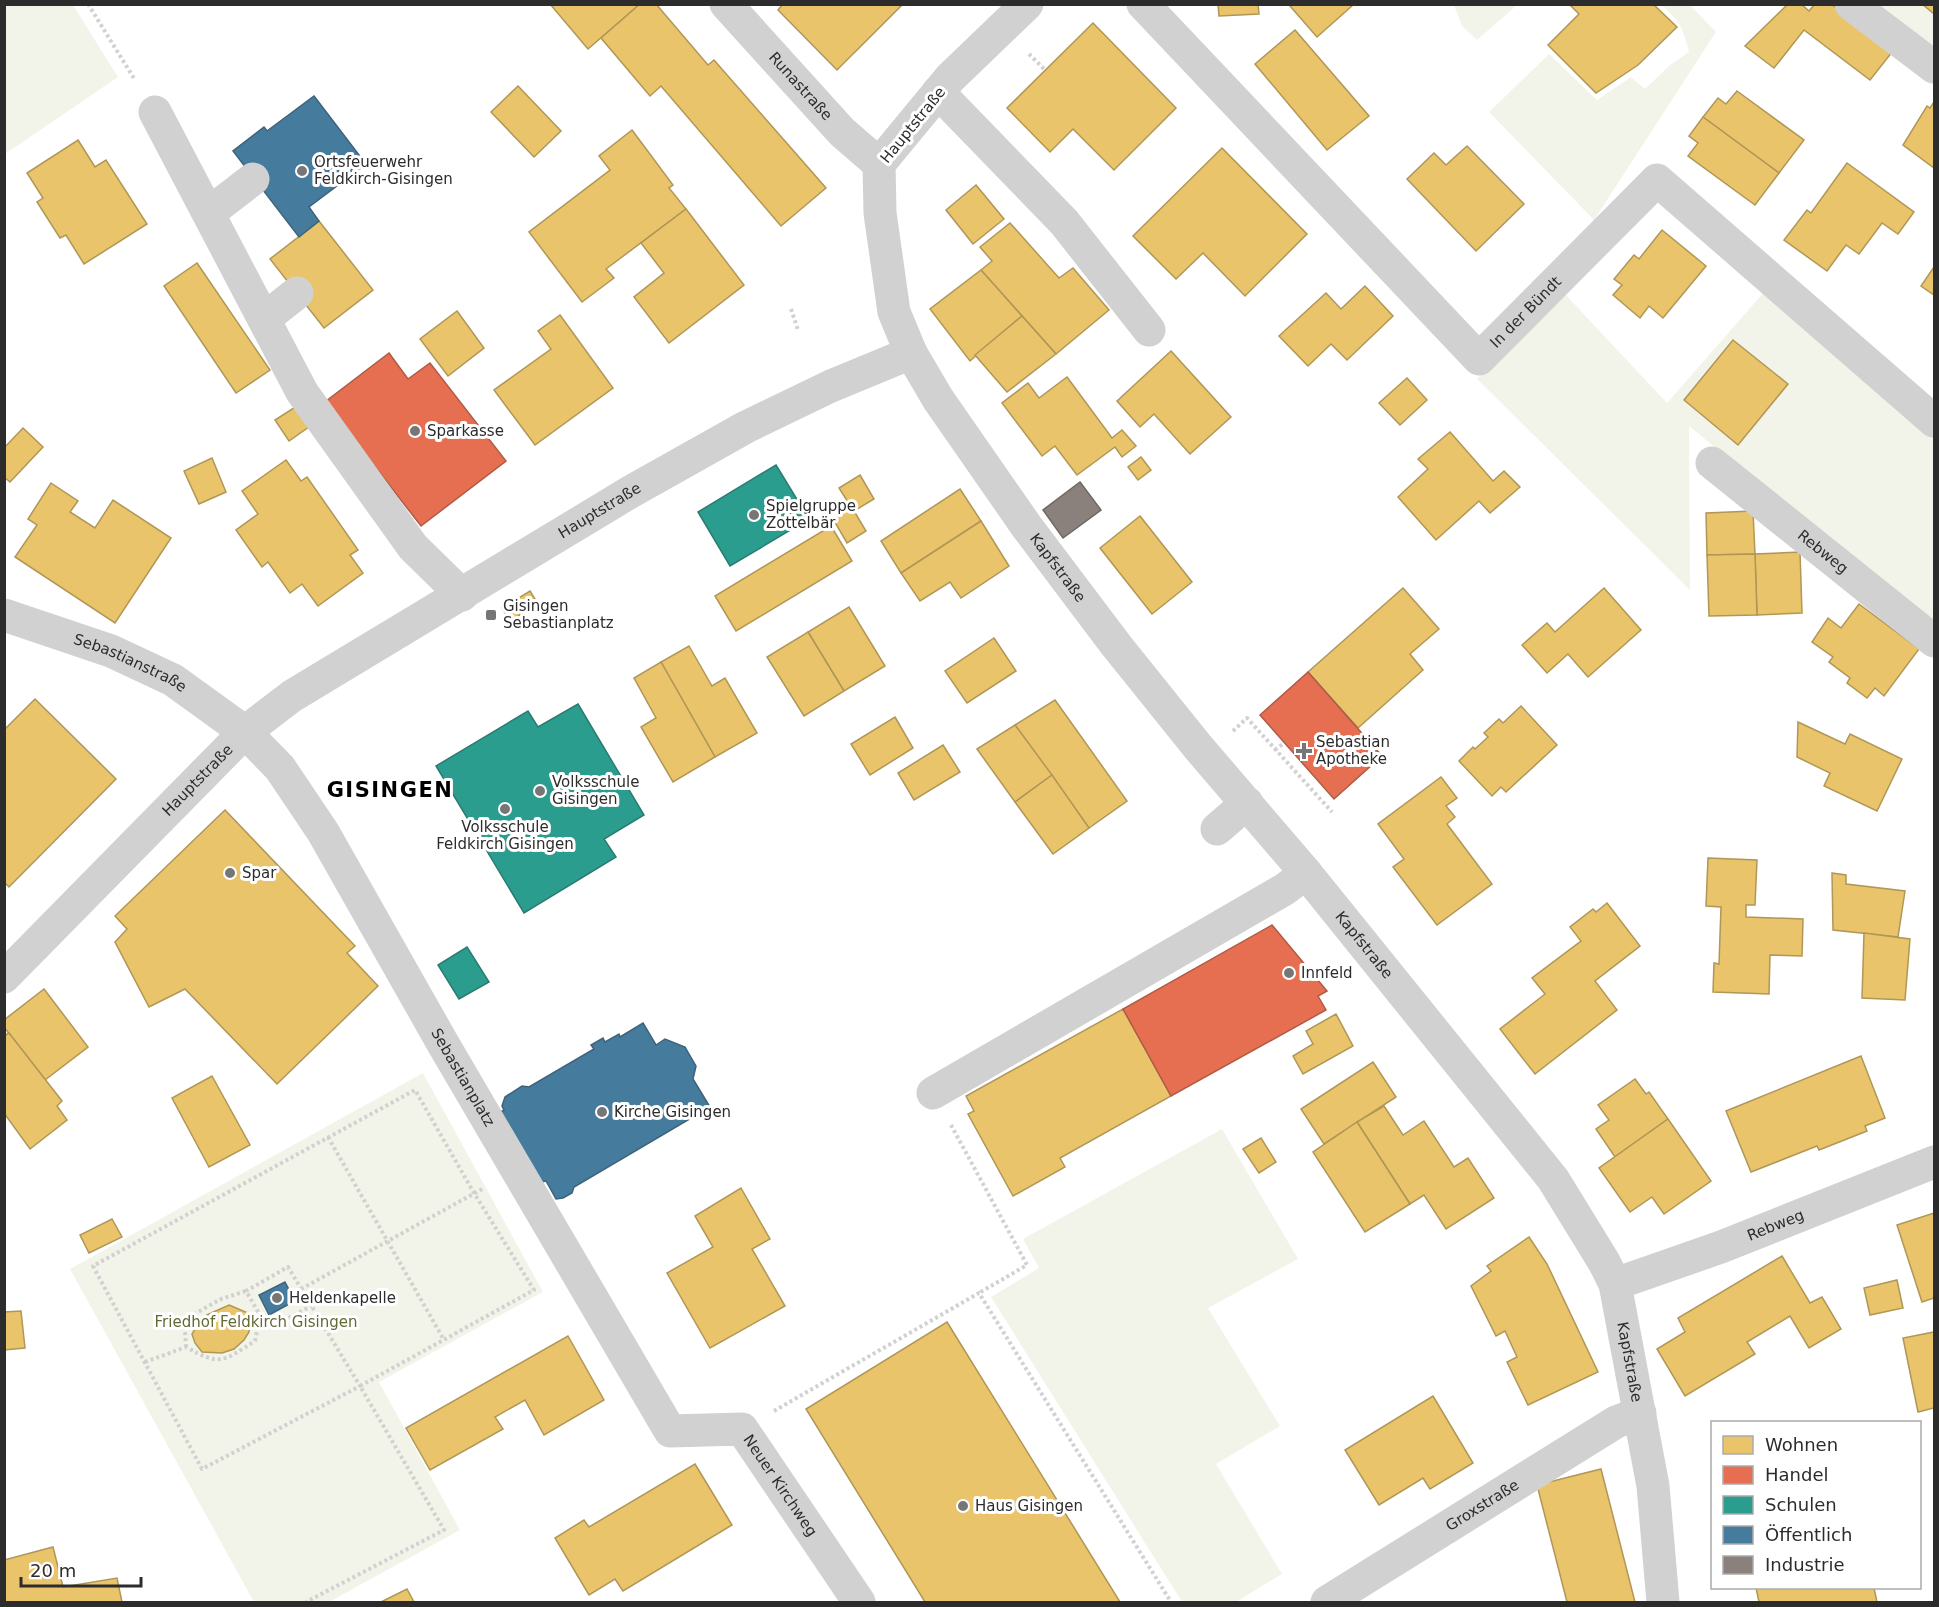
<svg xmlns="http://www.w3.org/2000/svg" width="1939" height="1607" viewBox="0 0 1939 1607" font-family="'DejaVu Sans',sans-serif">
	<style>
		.green { fill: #f3f4e9 }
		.homes { fill: #e9c46a; stroke: #b09657; stroke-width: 1.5 }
		.shops { fill: #e76f51; stroke: #af5b46; stroke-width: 1.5 }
		.schools { fill: #2a9d8f; stroke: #2b7b71; stroke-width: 1.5 }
		.public { fill: #457b9d; stroke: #3e637b; stroke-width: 1.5 }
		.industry { fill: #8a817c; stroke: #6e6864; stroke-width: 1.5 }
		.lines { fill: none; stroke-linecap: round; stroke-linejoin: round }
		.path { stroke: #d1d1d1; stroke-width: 4; stroke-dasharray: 3 3; stroke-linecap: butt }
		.minor { stroke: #d1d1d1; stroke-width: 33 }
		.poi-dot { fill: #767676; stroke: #fff; stroke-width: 2 }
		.labels { text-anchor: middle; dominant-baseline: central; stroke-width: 6; stroke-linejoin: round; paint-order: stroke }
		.street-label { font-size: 15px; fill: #2c2c2c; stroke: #fff }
		.poi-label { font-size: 15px; fill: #2c2c2c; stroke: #fff; text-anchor: start }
		.park-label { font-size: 15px; fill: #646a36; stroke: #fff }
		.district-label { font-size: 21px; font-weight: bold; letter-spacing: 1.5px; fill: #000; stroke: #fff }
	</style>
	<rect width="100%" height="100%" fill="#fff"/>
	<!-- green -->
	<g class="green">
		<path d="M5 4 73 5 118 77 5 154Z"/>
		<path d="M1454 5H1517L1477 40 1462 26Z"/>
		<path d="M1662 5H1690L1716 32 1594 220 1489 112 1549 54 1597 100 1631 77 1645 89 1670 65 1689 52C1684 29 1679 21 1662 5Z"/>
		<path d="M1874 5H1922L1934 14V49Z"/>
		<path d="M1563 292 1667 403 1764 292 1934 436V628L1689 426 1690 590 1477 379Z"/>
		<path d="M423 1073 543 1292 379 1382 460 1530 329 1602H254L70 1269Z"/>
		<path d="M1222 1129 1298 1259 1208 1308 1280 1426 1216 1464 1282 1574 1236 1602H1182L991 1297 1039 1268 1023 1239Z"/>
	</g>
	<!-- homes -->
	<g class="homes">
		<path d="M550 4H640L588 49Z"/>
		<path d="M640 4H656L708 65 714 60 826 188 781 226 661 86 650 96 601 38Z"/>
		<path d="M783 4H903L837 70 778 10Z"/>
		<path d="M1218 4H1258L1259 14 1219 16Z"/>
		<path d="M1292 4H1352L1353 5 1317 37 1290 6Z"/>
		<path d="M1569 4H1653L1677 27 1638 65 1596 93 1548 45 1579 14Z"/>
		<path d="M1788 4H1801L1809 11 1815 4H1831L1893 51 1870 80 1804 30 1774 68 1745 46Z"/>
		<path d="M1922 4H1934V14Z"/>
		<path d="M1093 23 1176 108 1114 170 1073 129 1050 152 1007 108Z"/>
		<path d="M1295 30 1369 116 1327 150 1255 64Z"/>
		<path d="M518 86 561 131 534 157 491 112Z"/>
		<path d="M1737 91 1804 140 1779 173 1703 117 1718 98 1726 104Z"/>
		<path d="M1934 102V168L1903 145 1927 106 1930 108Z"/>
		<path d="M1703 117 1779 173 1755 205 1688 156 1698 143 1689 136Z"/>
		<path d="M632 130 673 185 669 188 686 209 606 269 614 278 582 302 529 232 610 170 599 156Z"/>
		<path d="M78 140 95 167 106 160 147 224 84 264 66 235 60 238 37 202 43 198 27 173Z"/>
		<path d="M1467 146 1524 204 1476 251 1407 179 1434 153 1446 165Z"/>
		<path d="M1222 148 1307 234 1245 296 1203 253 1176 279 1133 236Z"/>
		<path d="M1847 163 1914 212 1898 234 1882 223 1859 254 1846 245 1827 271 1784 240 1807 210 1811 213Z"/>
		<path d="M976 185 1004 219 973 244 946 210Z"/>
		<path d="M686 209 744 285 669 343 634 297 664 273 641 243Z"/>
		<path d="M319 221 373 290 324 328 270 259Z"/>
		<path d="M1010 223 1059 278 1073 268 1109 310 1056 354 981 270 992 261 980 247Z"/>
		<path d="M1662 230 1706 266 1663 318 1649 306 1640 318 1613 295 1622 285 1614 279 1634 255 1639 259Z"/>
		<path d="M197 263 270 370 236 393 164 286Z"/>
		<path d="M1934 267V295L1921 286Z"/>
		<path d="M981 270 1022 316 970 361 930 309Z"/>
		<path d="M1365 286 1393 316 1347 360 1331 344 1308 366 1279 336 1326 293 1341 309Z"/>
		<path d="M457 311 484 348 448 376 420 339Z"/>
		<path d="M560 315 613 388 535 445 494 390 551 349 538 331Z"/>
		<path d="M1022 316 1056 354 1007 392 975 355Z"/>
		<path d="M1733 340 1788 384 1738 445 1684 400Z"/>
		<path d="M1171 351 1231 417 1190 454 1154 414 1140 427 1117 401Z"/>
		<path d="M1067 377 1112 438 1122 430 1136 446 1122 457 1115 447 1077 475 1055 446 1042 456 1002 403 1028 383 1039 398Z"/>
		<path d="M1407 378 1427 400 1400 425 1379 403Z"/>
		<path d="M300 404 313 424 289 441 275 420Z"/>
		<path d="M23 428 43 447 10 482 4 477V448Z"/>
		<path d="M1450 432 1493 481 1504 471 1520 487 1490 513 1479 501 1436 540 1398 497 1428 469 1418 459Z"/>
		<path d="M1141 457 1151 470 1138 480 1128 467Z"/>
		<path d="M212 458 226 492 199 504 184 471Z"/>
		<path d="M286 460 301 481 307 477 358 550 350 555 363 573 318 606 302 584 290 593 268 562 262 567 236 530 258 514 242 491Z"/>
		<path d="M860 475 874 499 854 511 866 531 847 543 833 519 851 507 839 488Z"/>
		<path d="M51 483 78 501 70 512 95 528 113 500 171 538 115 623 15 557 37 525 28 519Z"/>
		<path d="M960 489 981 521 901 573 881 541Z"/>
		<path d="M1753 511 1755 554 1707 555 1706 513Z"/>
		<path d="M1140 516 1192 582 1152 614 1100 548Z"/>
		<path d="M981 521 1009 566 961 598 950 582 920 601 901 573Z"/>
		<path d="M831 526 852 561 736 631 715 596Z"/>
		<path d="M1800 552 1802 613 1757 615 1755 554Z"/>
		<path d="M1755 554 1757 615 1709 616 1707 555Z"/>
		<path d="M1403 588 1439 629 1410 654 1423 670 1358 728 1308 672Z"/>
		<path d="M1604 588 1641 630 1588 677 1568 654 1547 673 1522 645 1547 623 1555 632Z"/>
		<path d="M530 591 538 604 510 621 502 608Z"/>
		<path d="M1859 604 1919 649 1884 696 1875 688 1867 698 1847 683 1850 678 1829 662 1833 657 1812 642 1828 618 1841 628Z"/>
		<path d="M849 607 885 666 844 691 808 632Z"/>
		<path d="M808 632 844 691 804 716 767 657Z"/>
		<path d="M994 638 1016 671 967 703 945 671Z"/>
		<path d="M689 646 712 686 725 678 757 733 715 757 661 662Z"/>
		<path d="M661 662 715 757 673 782 641 727 656 718 634 678Z"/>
		<path d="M35 699 116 779 9 887 4 882V730Z"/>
		<path d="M1055 700 1127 801 1089 828 1015 725Z"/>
		<path d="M1521 706 1557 745 1506 792 1501 787 1492 796 1459 761 1473 747 1475 749 1488 737 1484 733 1499 719 1503 723Z"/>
		<path d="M895 717 913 748 870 775 851 744Z"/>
		<path d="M1798 722 1845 744 1850 734 1902 759 1877 811 1824 786 1830 773 1797 757Z"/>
		<path d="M1015 725 1052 775 1015 802 977 749Z"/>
		<path d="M943 745 960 772 914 800 898 773Z"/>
		<path d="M1052 775 1089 828 1053 854 1015 802Z"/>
		<path d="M1441 777 1457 798 1446 806 1455 817 1447 824 1492 884 1437 925 1393 867 1404 859 1378 824Z"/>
		<path d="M225 810 355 946 347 953 378 986 277 1084 185 989 149 1007 115 942 127 929 115 916Z"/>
		<path d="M1708 858 1757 860 1755 905H1746V917L1803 919 1802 956 1770 955 1769 994 1713 992 1714 963 1719 964 1721 907 1706 906Z"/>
		<path d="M1832 873 1846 875V884L1905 891 1898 937 1833 930Z"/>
		<path d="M1607 903 1640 946 1595 981 1617 1010 1535 1074 1500 1029 1545 994 1532 978 1581 941 1570 927 1593 909 1596 912Z"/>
		<path d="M1864 933 1910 939 1905 1000 1862 998Z"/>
		<path d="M44 989 88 1047 45 1080 4 1027V1020Z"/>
		<path d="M1123 1009 1171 1096 1060 1158 1065 1167 1013 1196 968 1114 974 1111 966 1096Z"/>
		<path d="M1336 1014 1353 1046 1303 1074 1293 1056 1313 1044 1306 1031Z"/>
		<path d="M9 1033 62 1101 57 1106 67 1120 30 1149 4 1113V1036Z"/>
		<path d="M1861 1056 1885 1118 1865 1126 1867 1131 1819 1150 1817 1146 1751 1172 1726 1111Z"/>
		<path d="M1373 1062 1396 1097 1324 1144 1301 1109Z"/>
		<path d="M212 1076 250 1145 209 1167 172 1098Z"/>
		<path d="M1635 1079 1646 1094 1649 1092 1668 1119 1615 1157 1596 1129 1609 1120 1598 1105Z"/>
		<path d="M1384 1106 1403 1135 1424 1121 1454 1167 1468 1158 1494 1198 1446 1229 1424 1195 1410 1204 1357 1122Z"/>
		<path d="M1668 1119 1711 1181 1664 1214 1652 1197 1630 1212 1599 1168Z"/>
		<path d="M1357 1122 1410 1204 1365 1232 1313 1152Z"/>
		<path d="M1261 1138 1276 1162 1259 1173 1243 1149Z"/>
		<path d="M741 1188 770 1239 752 1249 785 1306 710 1348 667 1273 713 1247 695 1216Z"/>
		<path d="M1934 1213V1298L1922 1302 1897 1225Z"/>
		<path d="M112 1219 122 1237 89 1253 80 1235Z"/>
		<path d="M1529 1237 1547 1264 1598 1372 1528 1405 1507 1362 1517 1357 1505 1331 1496 1336 1471 1286 1491 1271 1487 1266Z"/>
		<path d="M1782 1256 1810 1303 1822 1297 1841 1329 1809 1348 1790 1316 1747 1342 1755 1354 1685 1396 1657 1349 1685 1332 1678 1318Z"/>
		<path d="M1897 1280 1903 1308 1870 1315 1864 1288Z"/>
		<path d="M229 1305 248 1313 250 1321 249 1332 244 1340 234 1349 222 1353 202 1352 195 1343 192 1334 198 1324 207 1315Z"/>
		<path d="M21 1311 25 1348 4 1350V1312Z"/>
		<path d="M947 1322 1120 1602H925L806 1409Z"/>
		<path d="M1934 1332V1408L1918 1412 1903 1338Z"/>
		<path d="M568 1336 604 1400 544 1435 525 1400 495 1417 503 1429 430 1470 406 1428Z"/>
		<path d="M1433 1396 1473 1463 1430 1489 1423 1478 1379 1505 1345 1450Z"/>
		<path d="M695 1464 732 1525 623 1591 615 1579 589 1595 555 1538 584 1520 589 1527Z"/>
		<path d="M1601 1469 1635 1602H1567L1537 1485Z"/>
		<path d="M53 1547 63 1587 117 1578 122 1602H4V1560Z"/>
		<path d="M1756 1588H1874L1877 1602H1759Z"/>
		<path d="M407 1589 414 1602H381Z"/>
	</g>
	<!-- shops -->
	<g class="shops">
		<path d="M389 353 408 379 430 363 506 461 421 526 325 402Z"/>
		<path d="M1308 672 1382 756 1334 799 1260 715Z"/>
		<path d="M1272 925 1327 991 1318 996 1326 1010 1171 1096 1123 1009Z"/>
	</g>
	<!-- schools -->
	<g class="schools">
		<path d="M776 465 809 519 730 566 698 512Z"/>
		<path d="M578 704 644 815 604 839 616 857 524 913 436 766 528 711 538 727Z"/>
		<path d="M467 947 489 982 459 999 438 965Z"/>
	</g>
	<!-- public -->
	<g class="public">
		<path d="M314 96 366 164 309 207 319 221 299 237 233 151 264 127 267 131Z"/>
		<path d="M643 1023 656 1045 665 1039 685 1047 696 1066 693 1079 710 1107 574 1187 572 1193 563 1198 556 1199 546 1181 542 1182 499 1113 504 1110 502 1106 505 1097 522 1086 529 1087 594 1049 591 1045 603 1038 605 1042 619 1034 620 1037Z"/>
		<path d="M285 1282 295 1301 269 1315 259 1295Z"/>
	</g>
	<!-- industry -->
	<path class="industry" d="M1080 482 1101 510 1063 538 1043 510Z"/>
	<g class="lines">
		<!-- path -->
		<g class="path">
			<path d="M88 4 135 80"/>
			<path d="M1029 54 1045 70"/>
			<path d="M791 309 798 330"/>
			<path d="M1233 731 1247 718 1332 812"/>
			<path d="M1275 750 1284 743"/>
			<path d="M951 1125 1027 1265 979 1293"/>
			<path d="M328 1137 444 1340"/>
			<path d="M301 1289 484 1188"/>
			<path d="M260 1315 272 1327 311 1306"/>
			<path d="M186 1347 185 1331 189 1317 221 1299 246 1291"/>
			<path d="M145 1362 186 1347C221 1367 223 1361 255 1341L260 1315 246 1291 288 1267 360 1386 202 1469 93 1266 415 1090 474 1193 534 1290 360 1386 444 1530 306 1602"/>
			<path d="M774 1411 979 1293 1171 1602"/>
		</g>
		<!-- minor -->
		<g class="minor">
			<path id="s1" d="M726 4 842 132 879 164"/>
			<path id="s2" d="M1027 4 950 78 879 164 880 213 894 312 911 353 938 399 1027 527 1116 645 1198 747 1306 873 1553 1179 1604 1262 1615 1284 1653 1486 1663 1602"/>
			<path id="s3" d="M1143 4 1479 359 1657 180 1934 421"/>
			<path d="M1851 4 1934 67"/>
			<path d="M938 92 1064 222 1149 330"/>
			<path d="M155 112 302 392 413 547 462 595"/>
			<path d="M209 213 253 179"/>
			<path d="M264 319 297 293"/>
			<path id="s4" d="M1712 463 1934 641"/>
			<path id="s5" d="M4 615 111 651 173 680 245 732 280 768 323 832 442 1042 670 1431 742 1429 859 1602"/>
			<path d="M1217 829 1247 803"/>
			<path id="s6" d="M4 977 245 732 292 696 632 491 746 427 831 386 911 353"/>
			<path d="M933 1093 1285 889 1306 873"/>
			<path id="s7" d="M1615 1284 1721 1247 1934 1162"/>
			<path id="s8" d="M1327 1602 1616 1422 1640 1413"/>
		</g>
	</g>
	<!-- markers -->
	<g class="poi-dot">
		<circle cx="302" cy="171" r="6"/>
		<circle cx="415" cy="431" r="6"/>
		<circle cx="754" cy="515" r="6"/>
		<rect x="485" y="609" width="12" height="12" rx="3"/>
		<path d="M1301 742h6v6h6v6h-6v6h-6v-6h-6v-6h6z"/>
		<circle cx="540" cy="791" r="6"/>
		<circle cx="505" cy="809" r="6"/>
		<circle cx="230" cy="873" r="6"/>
		<circle cx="1289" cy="973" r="6"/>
		<circle cx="602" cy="1112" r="6"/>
		<circle cx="277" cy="1298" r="6"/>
		<circle cx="963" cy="1506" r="6"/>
	</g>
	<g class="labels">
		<!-- street labels -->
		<g class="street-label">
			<text stroke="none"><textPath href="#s1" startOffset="111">Runastraße</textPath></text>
			<text transform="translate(913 125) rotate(-51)">Hauptstraße</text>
			<text stroke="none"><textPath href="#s3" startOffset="555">In der Bündt</textPath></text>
			<text stroke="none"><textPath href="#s6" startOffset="762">Hauptstraße</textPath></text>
			<text stroke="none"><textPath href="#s4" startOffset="142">Rebweg</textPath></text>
			<text stroke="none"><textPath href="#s2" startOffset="672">Kapfstraße</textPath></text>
			<text stroke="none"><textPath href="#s5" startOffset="135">Sebastianstraße</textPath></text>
			<text stroke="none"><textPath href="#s6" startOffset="276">Hauptstraße</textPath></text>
			<text stroke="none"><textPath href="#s2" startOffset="1158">Kapfstraße</textPath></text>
			<text stroke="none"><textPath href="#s5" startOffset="680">Sebastianplatz</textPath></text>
			<text stroke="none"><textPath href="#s7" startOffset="171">Rebweg</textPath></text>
			<text stroke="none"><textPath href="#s2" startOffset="1660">Kapfstraße</textPath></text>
			<text stroke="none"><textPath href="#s5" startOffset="1230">Neuer Kirchweg</textPath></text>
			<text stroke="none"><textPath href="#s8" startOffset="183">Groxstraße</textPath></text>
		</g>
		<!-- poi labels -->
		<g class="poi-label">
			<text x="314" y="162">Ortsfeuerwehr<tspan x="314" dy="17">Feldkirch-Gisingen</tspan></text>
			<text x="427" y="431">Sparkasse</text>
			<text x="766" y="506">Spielgruppe<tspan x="766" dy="17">Zottelbär</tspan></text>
			<text x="503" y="606">Gisingen<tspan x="503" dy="17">Sebastianplatz</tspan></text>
			<text x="1316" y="742">Sebastian<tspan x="1316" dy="17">Apotheke</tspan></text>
			<text x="552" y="782">Volksschule<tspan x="552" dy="17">Gisingen</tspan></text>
			<text x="505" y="827" text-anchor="middle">Volksschule<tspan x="505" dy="17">Feldkirch Gisingen</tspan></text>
			<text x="242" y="873">Spar</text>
			<text x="1301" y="973">Innfeld</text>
			<text x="614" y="1112">Kirche Gisingen</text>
			<text x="289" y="1298">Heldenkapelle</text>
			<text x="975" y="1506">Haus Gisingen</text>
		</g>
		<!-- park labels -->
		<g class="park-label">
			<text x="256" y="1322">Friedhof Feldkirch Gisingen</text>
		</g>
		<!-- district labels -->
		<g class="district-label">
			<text x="390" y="790">GISINGEN</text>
		</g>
	</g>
	<!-- border -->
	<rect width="1939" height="1607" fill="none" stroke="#2c2c2c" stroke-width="12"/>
	<!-- legend -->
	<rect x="1711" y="1421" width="210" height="168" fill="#ffffff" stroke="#ababab" stroke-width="1.5"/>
	<rect x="1723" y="1436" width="30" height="18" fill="#e9c46a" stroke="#ababab" stroke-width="1.5"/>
	<text x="1765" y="1451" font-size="18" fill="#2c2c2c">Wohnen</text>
	<rect x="1723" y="1466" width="30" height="18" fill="#e76f51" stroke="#ababab" stroke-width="1.5"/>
	<text x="1765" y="1481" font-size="18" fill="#2c2c2c">Handel</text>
	<rect x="1723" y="1496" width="30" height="18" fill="#2a9d8f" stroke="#ababab" stroke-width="1.5"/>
	<text x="1765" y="1511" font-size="18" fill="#2c2c2c">Schulen</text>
	<rect x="1723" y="1526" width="30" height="18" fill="#457b9d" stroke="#ababab" stroke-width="1.5"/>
	<text x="1765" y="1541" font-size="18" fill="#2c2c2c">Öffentlich</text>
	<rect x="1723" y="1556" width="30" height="18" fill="#8a817c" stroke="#ababab" stroke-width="1.5"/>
	<text x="1765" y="1571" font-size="18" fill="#2c2c2c">Industrie</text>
	<!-- scale -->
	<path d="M21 1577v9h120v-9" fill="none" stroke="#2c2c2c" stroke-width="3"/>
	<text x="30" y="1577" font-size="18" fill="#2c2c2c" stroke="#ffffff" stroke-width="4.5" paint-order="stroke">20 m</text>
</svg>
